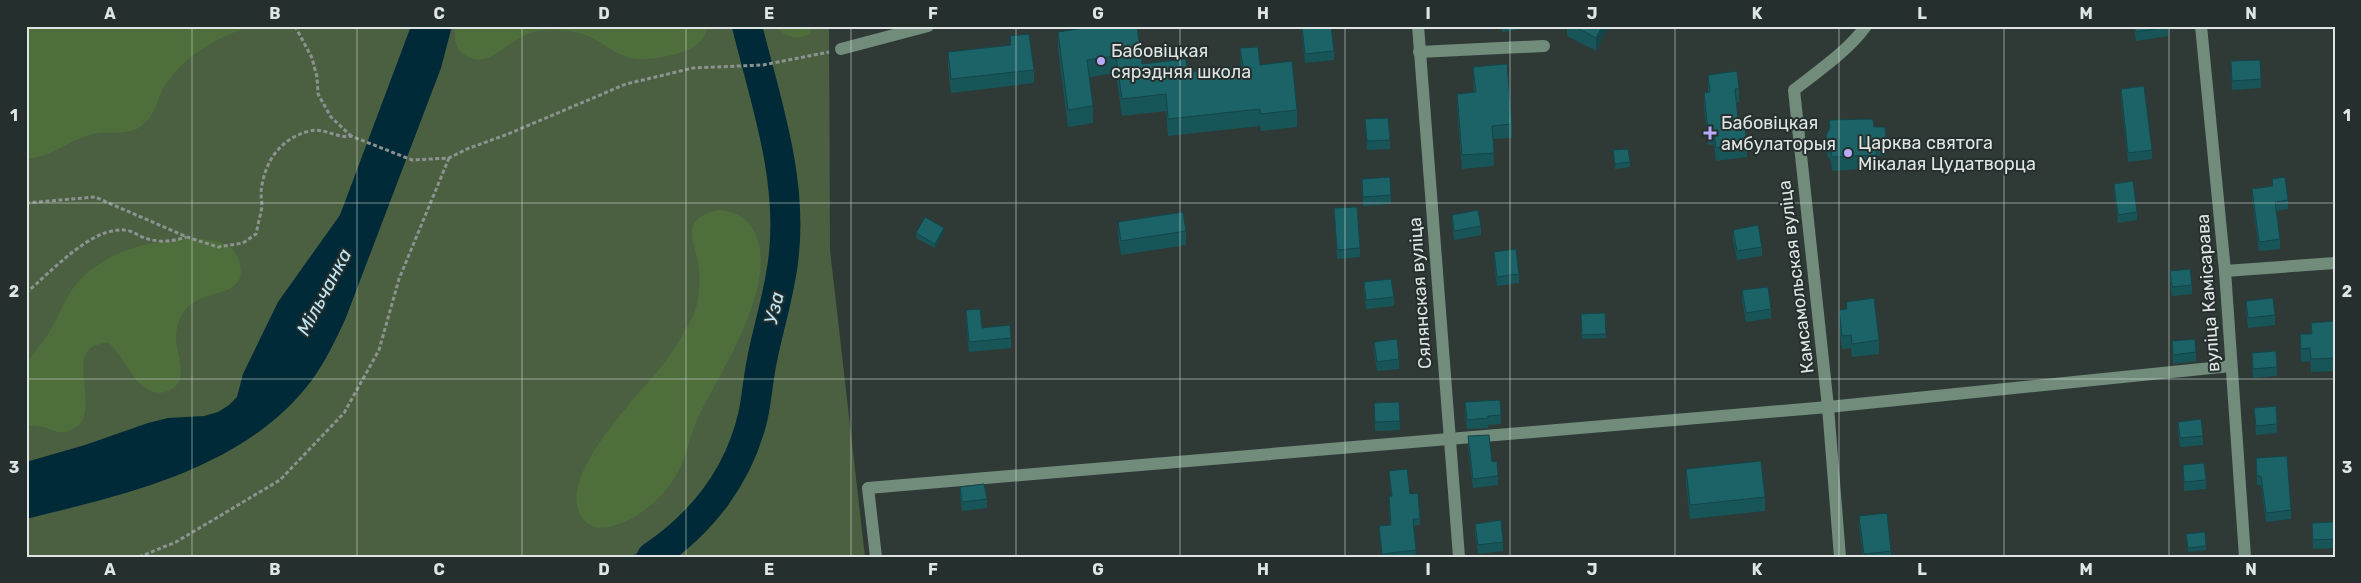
<svg xmlns="http://www.w3.org/2000/svg" width="2361" height="583" viewBox="0 0 2361 583" font-family="Rubik,sans-serif">
	<style>
		.green { fill: #4b6040 }
		.forest { fill: #4e6e3b }
		.water { fill: #002a38 }
		.lines { fill: none; stroke-linecap: round; stroke-linejoin: round }
		.river { stroke: #002a38; stroke-width: 30 }
		.path { stroke: #8b9391; stroke-width: 3; stroke-dasharray: 4 2.5; stroke-linecap: butt }
		.minor { stroke: #728c7c; stroke-width: 12 }
		.wall { fill: #185559 }
		.shaded-wall { fill: #144549 }
		.building { fill: #1c6368; stroke: #144549 }
		.grid { fill: none; stroke: #dfe5e4; stroke-width: 1; stroke-opacity: 0.55 }
		.poi-dot { fill: #b9abf7; stroke: #252f2d; stroke-width: 2 }
		.labels { text-anchor: middle; dominant-baseline: central; stroke-width: 4; stroke-linejoin: round; paint-order: stroke }
		.poi-label { font-size: 18px; fill: #dfe5e4; stroke: #252f2d; text-anchor: start }
		.street-label { font-size: 18px; fill: #dfe5e4; stroke: #252f2d }
		.water-label { font-size: 19px; font-style: italic; fill: #c0e7f7; stroke: #252f2d }
		.neatline { fill: none; stroke: #dfe5e4; stroke-width: 2 }
		.grid-label { font-size: 16px; text-anchor: middle; font-weight: bold; fill: #dfe5e4 }
	</style>
	<rect width="100%" height="100%" fill="#2f3a37"/>
	<!-- green -->
	<path class="green" d="M26 26H829L830 250 865 557H672C716 521 749 474 764 419 769 399 771 379 775 358 781 322 791 286 796 249L774 248 754 349 743 416 732 448 718 477 702 500 681 520 631 557H26Z"/>
	<!-- forest -->
	<g class="forest">
		<path d="M26 26H251C216 38 182 56 163 89 157 101 155 114 145 123 128 139 108 129 90 135 64 142 56 156 26 159Z"/>
		<path d="M456 26H708C706 34 703 40 696 45 685 55 645 62 630 58 618 55 607 46 596 40 584 33 570 30 556 30 548 29 537 30 530 33 506 41 489 72 463 54 454 47 454 36 456 26Z"/>
		<path d="M776 26H812L810 33C799 42 784 37 776 26Z"/>
		<path d="M717 210C736 211 746 216 755 233 779 281 723 369 700 413 689 435 687 461 672 482 660 500 637 519 616 525 605 529 593 530 584 520 550 480 642 393 664 363 674 349 685 332 693 316 699 305 700 282 699 269 696 241 677 221 717 210Z"/>
		<path d="M181 239C202 239 232 237 239 261 241 267 242 274 239 280 227 301 187 286 177 328 171 349 196 383 165 392 138 399 125 357 109 343 55 344 109 413 71 430 59 436 50 428 38 426 35 425 30 426 26 426 26 413 23 376 26 365 27 362 46 338 50 331 57 319 62 306 69 294 93 256 138 243 181 239Z"/>
	</g>
	<!-- water -->
	<path class="water" d="M411 26H452L441 68 345 320C335 341 325 362 312 380 245 469 127 494 26 519V462L85 445 148 423 168 418 204 416 218 412 229 405 237 397 243 374 278 302 340 215Z"/>
	<g class="lines">
		<!-- river -->
		<path class="river" d="M652 557C702 523 739 476 753 416 757 398 758 379 762 360 769 324 781 289 784 253 792 176 765 99 747 26"/>
		<!-- path -->
		<g class="path">
			<path d="M295 26 312 58 317 77 318 94 331 117 351 136"/>
			<path d="M26 203 95 197 187 237 218 247 243 243 256 234C258 225 260 216 262 207 262 202 261 197 261 192 264 162 280 138 310 131 324 127 337 139 351 136L412 160 449 158 467 149 508 134 626 84 693 68 763 65 829 52"/>
			<path d="M26 293C50 273 91 227 124 230 130 230 136 234 142 237 157 243 171 242 186 237"/>
			<path d="M139 557 176 542 280 480 344 413 379 350 399 279 449 158"/>
		</g>
		<!-- minor -->
		<g class="minor">
			<path d="M1418 26 1459 557"/>
			<path d="M2201 26 2225 271 2245 557"/>
			<path d="M841 49 928 26"/>
			<path d="M1419 52 1544 46"/>
			<path d="M2225 271 2335 263"/>
			<path d="M876 557 868 488 1828 407 2231 366"/>
			<path d="M1840 557 1828 407 1794 90C1818 71 1847 52 1866 26"/>
		</g>
	</g>
	<!-- wall -->
	<g class="wall">
		<path d="M1088 26H1103V27L1142 64 1187 72 1241 67 1240 48 1260 65 1297 110V127L1261 131 1260 126 1168 136 1166 111 1122 116 1116 73 1089 77 1093 106V123L1068 127 1058 49V32L1088 28Z"/>
		<path d="M1301 26H1331L1334 51V60L1305 63Z"/>
		<path d="M1502 26H1530V28L1502 32Z"/>
		<path d="M1567 26H1609L1596 51 1567 36Z"/>
		<path d="M2134 26H2168V36L2136 41Z"/>
		<path d="M1010 36 1034 70V83L951 93 948 66V52L1010 46Z"/>
		<path d="M2231 61 2261 79V88L2232 90Z"/>
		<path d="M1473 67 1512 124V138L1493 139 1494 166 1462 169 1457 107V94L1474 92Z"/>
		<path d="M1708 75 1739 89V102H1736L1738 120 1747 144V157L1716 161 1714 144 1708 145 1704 106V93L1708 92Z"/>
		<path d="M2121 89 2152 150V159L2128 162 2121 98Z"/>
		<path d="M1365 119 1390 140V149L1367 150Z"/>
		<path d="M1829 120 1874 127 1886 142V155L1877 156V168L1832 171 1831 161 1827 155 1826 148V135L1829 130Z"/>
		<path d="M1613 150 1630 162V167L1615 169Z"/>
		<path d="M1362 179 1391 195V204L1363 206Z"/>
		<path d="M2272 179 2288 200V209L2276 211 2280 239V249L2259 251 2252 198V189L2272 186Z"/>
		<path d="M2114 184 2137 212V220L2118 223 2114 192Z"/>
		<path d="M1334 208 1360 248V257L1337 259Z"/>
		<path d="M1452 215 1481 226V235L1454 240 1452 224Z"/>
		<path d="M1118 222 1186 231V245L1121 255 1118 235Z"/>
		<path d="M1733 230 1762 247V256L1737 260 1733 239Z"/>
		<path d="M944 232 935 248 916 238V233Z"/>
		<path d="M1494 252 1519 274V283L1497 286 1494 261Z"/>
		<path d="M2170 271 2192 285V294L2172 296 2170 280Z"/>
		<path d="M1364 282 1394 297V306L1366 309 1364 291Z"/>
		<path d="M1742 290 1771 309V318L1746 322 1742 300Z"/>
		<path d="M2246 301 2275 315V325L2248 328 2246 310Z"/>
		<path d="M1846 302 1879 340V354L1852 357 1851 348 1842 349 1839 323V310L1846 309Z"/>
		<path d="M966 310 982 328 1011 338V348L969 352 966 320Z"/>
		<path d="M1605 313 1606 338 1582 339 1581 314Z"/>
		<path d="M2335 321V371L2311 372 2310 361 2301 362 2300 334H2311V323Z"/>
		<path d="M2172 341 2196 352V361L2173 364Z"/>
		<path d="M1374 342 1399 359V369L1377 371 1374 351Z"/>
		<path d="M2252 353 2277 367V376L2253 378Z"/>
		<path d="M1399 402 1400 430 1375 431 1374 403Z"/>
		<path d="M1465 402 1501 415V424L1488 425V428L1467 429 1465 412Z"/>
		<path d="M2254 408 2277 424V433L2256 435Z"/>
		<path d="M2178 422 2203 436V445L2180 447 2178 431Z"/>
		<path d="M1468 436 1492 462 1498 476V485L1473 488 1468 446Z"/>
		<path d="M2256 458 2291 510V519L2266 522 2261 485H2257Z"/>
		<path d="M2183 465 2206 480V489L2184 491Z"/>
		<path d="M1686 469 1765 497V511L1690 519 1686 482Z"/>
		<path d="M1389 471 1410 494 1420 519V525L1413 526 1416 556 1382 557 1379 526 1390 525 1389 496H1391Z"/>
		<path d="M960 487 987 499V508L962 511 960 496Z"/>
		<path d="M1859 516 1891 551V557H1863L1859 525Z"/>
		<path d="M2335 522V548L2313 549 2312 523Z"/>
		<path d="M1475 524 1503 542V551L1478 554 1475 533Z"/>
		<path d="M2186 534 2206 546V550L2188 552Z"/>
	</g>
	<!-- shaded-wall -->
	<g class="shaded-wall">
		<path d="M1602 26H1609L1596 51V38Z"/>
		<path d="M944 228V232L935 248V244Z"/>
	</g>
	<!-- building -->
	<g class="building">
		<path d="M1090 26H1103V27L1112 26H1137L1142 64 1186 59 1187 72 1243 66 1240 48 1258 47 1260 65 1292 61 1297 110 1261 114 1260 109 1168 119 1166 94 1122 99 1116 56 1087 60 1093 106 1068 110 1058 32 1091 27Z"/>
		<path d="M1302 26H1331L1334 51 1305 54Z"/>
		<path d="M1574 26H1602L1596 38Z"/>
		<path d="M2135 26H2168V27L2136 32Z"/>
		<path d="M1029 34 1034 70 951 79 948 52 1011 45 1010 36Z"/>
		<path d="M2260 60 2261 79 2232 81 2231 61Z"/>
		<path d="M1507 64 1512 124 1492 126 1494 153 1462 155 1457 94 1476 92 1473 67Z"/>
		<path d="M1737 71 1739 89H1735L1738 120H1744L1747 144 1716 148 1714 131H1708L1704 93 1710 92 1708 75Z"/>
		<path d="M2144 86 2152 150 2128 153 2121 89Z"/>
		<path d="M1388 118 1390 140 1367 141 1365 119Z"/>
		<path d="M1873 119 1874 127H1885L1886 142 1876 143 1877 155 1832 157 1831 148 1827 142 1826 135 1830 128 1829 120Z"/>
		<path d="M1628 149 1630 162 1615 164 1613 150Z"/>
		<path d="M1390 177 1391 195 1363 197 1362 179Z"/>
		<path d="M2285 177 2288 200 2275 202 2280 239 2259 242 2252 189 2273 186 2272 179Z"/>
		<path d="M2133 181 2137 212 2118 215 2114 184Z"/>
		<path d="M1357 207 1360 248 1337 250 1334 208Z"/>
		<path d="M1478 210 1481 226 1454 231 1452 215Z"/>
		<path d="M1183 212 1186 231 1121 241 1118 222Z"/>
		<path d="M925 217 944 228 935 244 916 233Z"/>
		<path d="M1758 225 1762 247 1737 251 1733 230Z"/>
		<path d="M1516 249 1519 274 1497 277 1494 252Z"/>
		<path d="M2190 269 2192 285 2172 287 2170 271Z"/>
		<path d="M1391 279 1394 297 1366 300 1364 282Z"/>
		<path d="M1768 287 1771 309 1746 313 1742 290Z"/>
		<path d="M1874 298 1879 340 1852 344 1851 335 1842 336 1839 310 1847 309 1846 302Z"/>
		<path d="M2273 298 2275 315 2248 318 2246 301Z"/>
		<path d="M980 309 982 328 1010 325 1011 338 969 342 966 310Z"/>
		<path d="M1605 313 1606 334 1582 335 1581 314Z"/>
		<path d="M2335 321V358L2311 359 2310 348 2301 349 2300 334H2312L2311 323Z"/>
		<path d="M1397 339 1399 359 1377 362 1374 342Z"/>
		<path d="M2195 339 2196 352 2173 355 2172 341Z"/>
		<path d="M2276 351 2277 367 2253 369 2252 353Z"/>
		<path d="M1500 400 1501 415 1488 416V418L1467 420 1465 402Z"/>
		<path d="M1399 402 1400 421 1375 422 1374 403Z"/>
		<path d="M2276 406 2277 424 2256 426 2254 408Z"/>
		<path d="M2201 419 2203 436 2180 438 2178 422Z"/>
		<path d="M1489 435 1492 462 1497 461 1498 476 1473 479 1468 436Z"/>
		<path d="M2287 456 2291 510 2266 513 2261 476H2257L2256 458Z"/>
		<path d="M1761 461 1765 497 1690 505 1686 469Z"/>
		<path d="M2204 463 2206 480 2184 482 2183 465Z"/>
		<path d="M1407 469 1410 494 1418 493 1420 519H1413L1416 550 1382 554 1379 526 1391 525 1389 496H1392L1389 471Z"/>
		<path d="M984 484 987 499 962 502 960 487Z"/>
		<path d="M1887 513 1891 551 1864 554 1859 516Z"/>
		<path d="M1501 520 1503 542 1478 545 1475 524Z"/>
		<path d="M2335 522V539L2313 540 2312 523Z"/>
		<path d="M2205 532 2206 546 2188 548 2186 534Z"/>
	</g>
	<!-- grid -->
	<path class="grid" d="M192 26V557M357 26V557M522 26V557M686 26V557M851 26V557M1016 26V557M1180 26V557M1345 26V557M1510 26V557M1675 26V557M1839 26V557M2004 26V557M2169 26V557M26 203H2335M26 379H2335"/>
	<!-- markers -->
	<g class="poi-dot">
		<circle cx="1101" cy="61" r="5"/>
		<path d="M1707.5 125.5h5v5h5v5h-5v5h-5v-5h-5v-5h5z"/>
		<circle cx="1848" cy="153" r="5"/>
	</g>
	<g class="labels">
		<!-- poi labels -->
		<g class="poi-label">
			<text x="1111" y="51">Бабовіцкая<tspan x="1111" dy="21">сярэдняя школа</tspan></text>
			<text x="1721" y="123">Бабовіцкая<tspan x="1721" dy="21">амбулаторыя</tspan></text>
			<text x="1858" y="143">Царква святога<tspan x="1858" dy="21">Мікалая Цудатворца</tspan></text>
		</g>
		<!-- street labels -->
		<g class="street-label">
			<text transform="translate(1796 277) rotate(-97)">Камсамольская вуліца</text>
			<text transform="translate(1420 293) rotate(-94)">Сялянская вуліца</text>
			<text transform="translate(2208 293) rotate(-94)">вуліца Камісарава</text>
		</g>
		<!-- water labels -->
		<g class="water-label">
			<text transform="translate(324 292) rotate(-62)">Мільчанка</text>
			<text transform="translate(774 308) rotate(-77)">Уза</text>
		</g>
	</g>
	<!-- border -->
	<rect width="2361" height="583" fill="none" stroke="#252f2d" stroke-width="55"/>
	<rect x="28" y="28" width="2306" height="528" class="neatline"/>
	<g class="grid-label">
		<text x="110" y="19">A</text>
		<text x="275" y="19">B</text>
		<text x="439" y="19">C</text>
		<text x="604" y="19">D</text>
		<text x="769" y="19">E</text>
		<text x="933" y="19">F</text>
		<text x="1098" y="19">G</text>
		<text x="1263" y="19">H</text>
		<text x="1428" y="19">I</text>
		<text x="1592" y="19">J</text>
		<text x="1757" y="19">K</text>
		<text x="1922" y="19">L</text>
		<text x="2086" y="19">M</text>
		<text x="2251" y="19">N</text>
		<text x="14" y="121">1</text>
		<text x="2347" y="121">1</text>
		<text x="14" y="297">2</text>
		<text x="2347" y="297">2</text>
		<text x="14" y="473">3</text>
		<text x="2347" y="473">3</text>
		<text x="110" y="575">A</text>
		<text x="275" y="575">B</text>
		<text x="439" y="575">C</text>
		<text x="604" y="575">D</text>
		<text x="769" y="575">E</text>
		<text x="933" y="575">F</text>
		<text x="1098" y="575">G</text>
		<text x="1263" y="575">H</text>
		<text x="1428" y="575">I</text>
		<text x="1592" y="575">J</text>
		<text x="1757" y="575">K</text>
		<text x="1922" y="575">L</text>
		<text x="2086" y="575">M</text>
		<text x="2251" y="575">N</text>
	</g>
</svg>
